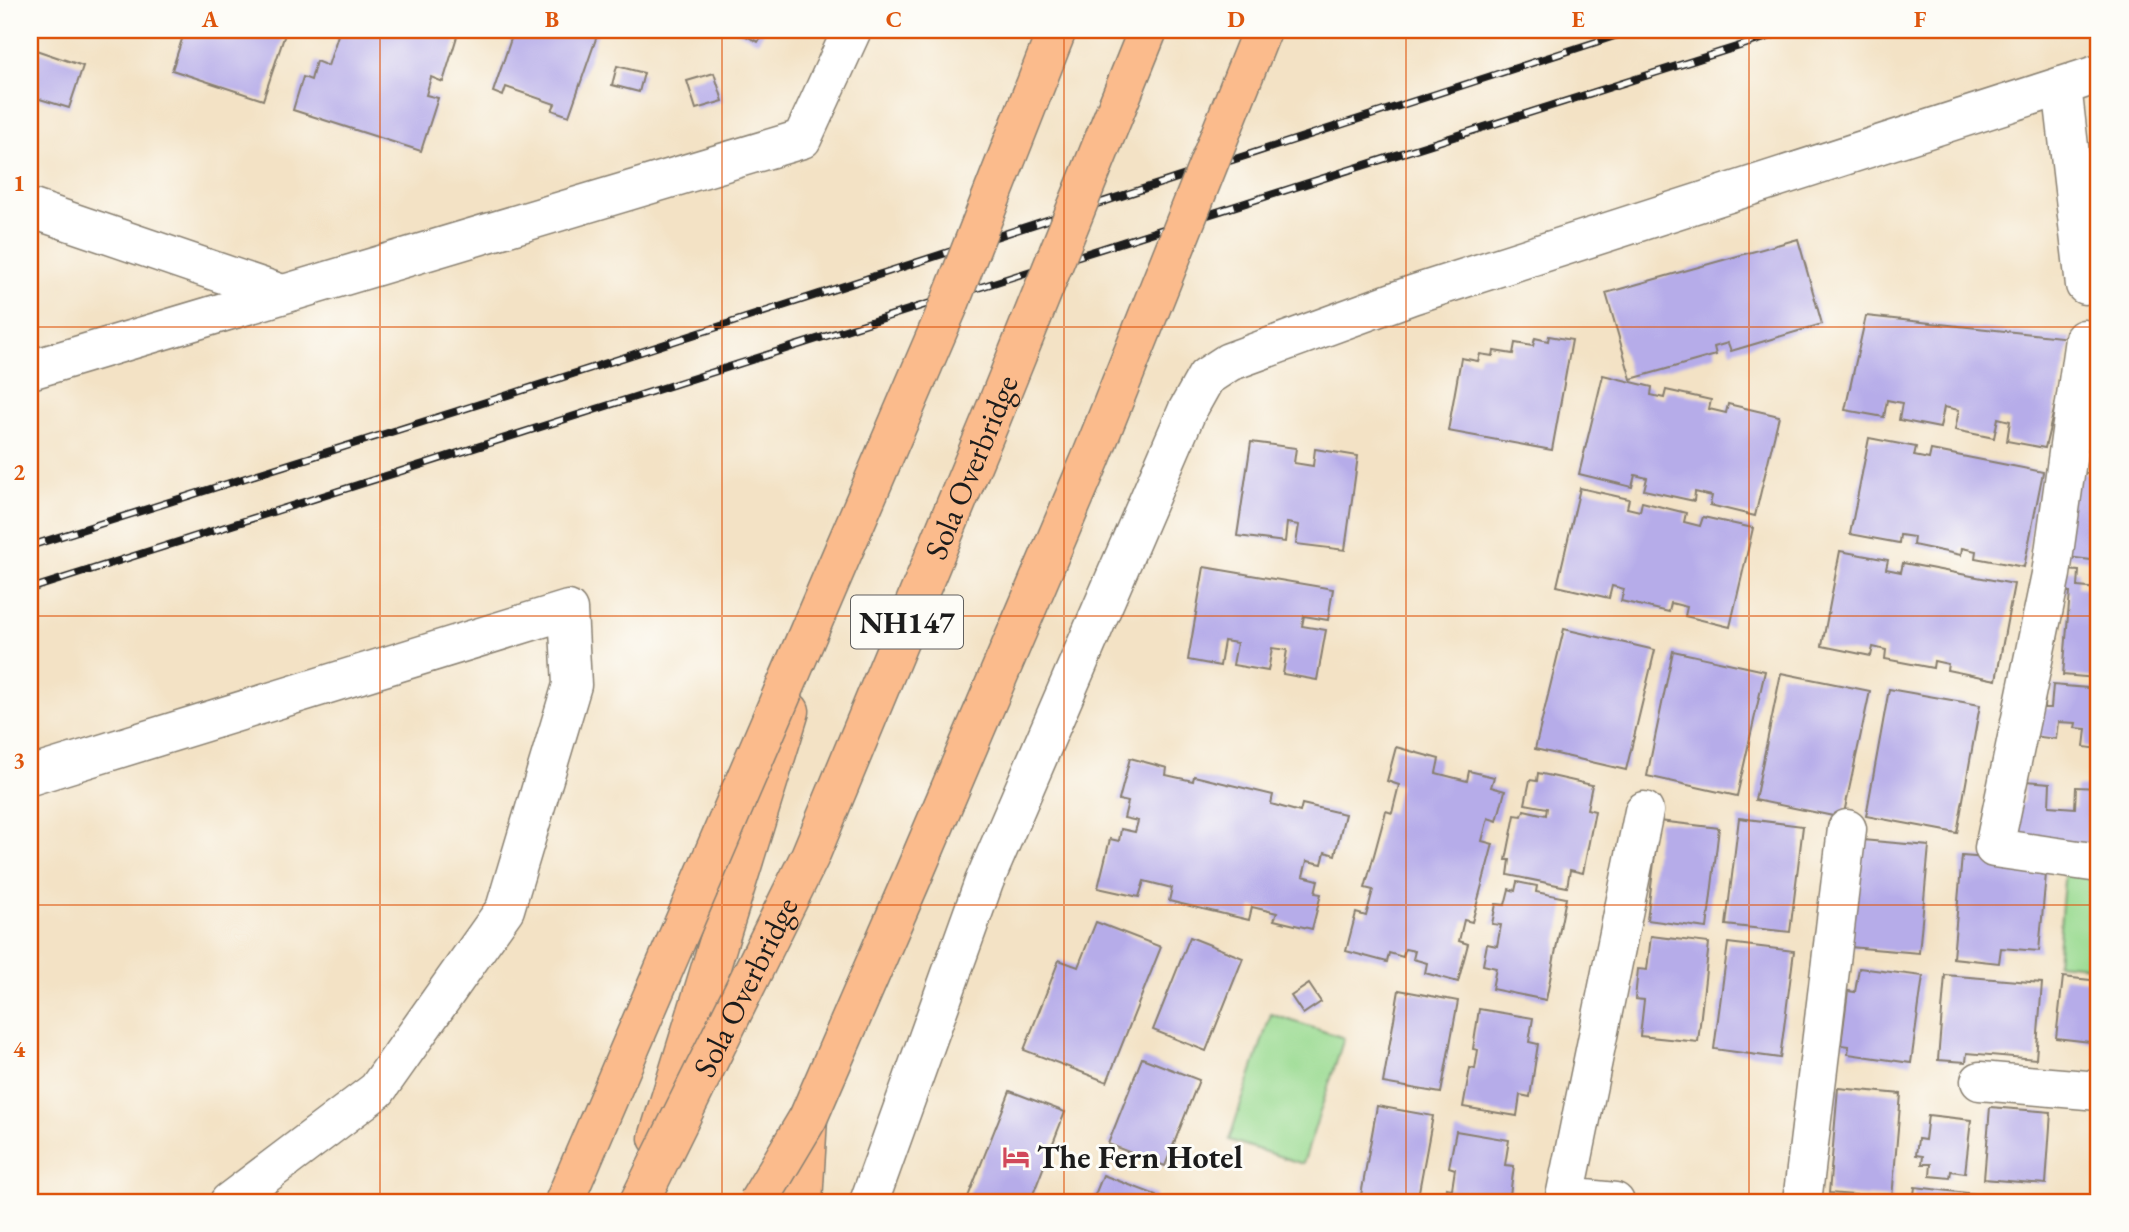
<svg xmlns="http://www.w3.org/2000/svg" width="2129" height="1232" viewBox="0 0 2129 1232" font-family="'EB Garamond',serif">
	<style>
		.green { fill: #99da90; stroke: #5a7b56; stroke-width: 2 }
		.building { fill: #b6ace9 }
		.lines { fill: none; stroke-linecap: round; stroke-linejoin: round }
		.minor-casing { stroke: #887f70; stroke-width: 41 }
		.major-casing { stroke: #887f70; stroke-width: 41 }
		.highway-casing { stroke: #887f70; stroke-width: 41 }
		.minor { stroke: #fff; stroke-width: 38 }
		.major { stroke: #fbbb8c; stroke-width: 38 }
		.highway { stroke: #fbbb8c; stroke-width: 38 }
		.rail-casing { stroke: #1c1c1c; stroke-width: 8 }
		.rail { stroke: #fdfcf7; stroke-width: 5; stroke-dasharray: 16; stroke-linecap: butt }
		.major-bridge-casing { stroke: #887f70; stroke-width: 41; stroke-linecap: butt }
		.highway-bridge-casing { stroke: #887f70; stroke-width: 41; stroke-linecap: butt }
		.major-bridge { stroke: #fbbb8c; stroke-width: 38 }
		.highway-bridge { stroke: #fbbb8c; stroke-width: 38 }
		.grid { fill: none; stroke: #de560d; stroke-width: 2; stroke-opacity: 0.55 }
		.labels { text-anchor: middle; dominant-baseline: central; stroke-width: 6; stroke-linejoin: round; paint-order: stroke }
		.shield { fill: #fdfcf7; stroke: #605f5e; stroke-width: 2 }
		.shield-label { font-size: 30px; font-weight: bold; fill: #1c1c1c }
		.street-label { font-size: 32px; fill: #1c1c1c; stroke: #fdfcf7 }
		.poi-label { font-size: 32px; font-weight: bold; fill: #1c1c1c; stroke: #fdfcf7; text-anchor: start }
		.neatline { fill: none; stroke: #de560d; stroke-width: 2.5 }
		.grid-label { font-size: 23px; text-anchor: middle; font-weight: bold; fill: #de560d }
	</style>
	<rect width="100%" height="100%" fill="#fdfcf7"/>
	<filter id="ink" filterUnits="userSpaceOnUse"><feTurbulence type="fractalNoise" baseFrequency=".0143" numOctaves="2"/><feDisplacementMap in="SourceGraphic" scale="14" xChannelSelector="R" yChannelSelector="G"/><feConvolveMatrix kernelMatrix="1 2 1 2 8 2 1 2 1" color-interpolation-filters="sRGB"/></filter>
	<filter id="wash" filterUnits="userSpaceOnUse"><feTurbulence type="fractalNoise" baseFrequency=".00686" numOctaves="4" result="noise"/><feDisplacementMap in="SourceGraphic" scale="28" xChannelSelector="R" yChannelSelector="G"/><feGaussianBlur stdDeviation="1.57" result="paint"/><feColorMatrix in="noise" values="0 0 0 0 0 0 0 0 0 0 0 0 0 0 0 0 0 1.4 0 .05"/><feComposite in="paint" operator="in"/></filter>
	<g filter="url(#wash)">
		<rect width="100%" height="100%" fill="#f3e2c5"/>
		<!-- green -->
		<g class="green">
			<path d="M2065 868 2099 871V967L2057 963Z"/>
			<path d="M1271 1014 1344 1038 1303 1164 1229 1140Z"/>
		</g>
		<g id="blocks">
			<!-- building -->
			<g class="building">
				<path d="M185 30 286 31 263 100 172 70Z"/>
				<path d="M322 30H459L443 82 431 77 426 95 438 98 421 151 293 110 303 77 311 80 316 61 328 66 338 35Z"/>
				<path d="M514 30H599L569 116 552 110 555 104 506 87 503 96 493 92Z"/>
				<path d="M734 30H765L758 42Z"/>
				<path d="M30 48 83 66 69 108 30 96Z"/>
				<path d="M617 66 644 73 639 92 612 85Z"/>
				<path d="M714 73 723 101 696 109 687 81Z"/>
				<path d="M1798 239 1822 324 1731 351 1728 343 1714 347 1716 355 1631 379 1606 293Z"/>
				<path d="M1866 316 2071 338 2045 448 2007 441 2010 421 1998 418 1994 438 1955 430 1959 410 1944 407 1940 428 1899 420 1902 403 1887 400 1884 417 1845 410Z"/>
				<path d="M1549 336 1572 340 1552 450 1448 431 1461 358 1478 361 1480 354 1493 356 1494 351 1513 354 1515 343 1533 346 1535 338 1548 341Z"/>
				<path d="M2099 362V454L2082 451Z"/>
				<path d="M1603 375 1652 387 1651 395 1664 398 1666 390 1711 400 1709 409 1726 413 1728 404 1779 416 1755 516 1710 505 1712 496 1695 492 1694 501 1644 490 1647 478 1635 475 1632 487 1579 474Z"/>
				<path d="M1869 438 1916 447 1914 456 1929 459 1931 450 2043 472 2024 567 1975 558 1976 551 1962 548 1961 555 1913 545 1914 537 1900 535 1899 543 1850 534Z"/>
				<path d="M1251 442 1296 448 1294 463 1313 466 1315 449 1358 456 1345 550 1296 544 1299 525 1287 523 1285 542 1237 536Z"/>
				<path d="M2070 472 2099 475V561L2060 556Z"/>
				<path d="M1580 488 1629 499 1627 508 1640 511 1642 502 1686 513 1684 522 1700 526 1703 517 1753 528 1730 627 1685 616 1687 607 1671 603 1669 612 1621 601 1624 589 1612 586 1609 598 1557 586Z"/>
				<path d="M1840 551 1888 560 1886 569 1901 572 1903 563 2014 584 1996 680 1947 670 1948 664 1934 661 1933 668 1885 659 1886 650 1873 647 1871 656 1822 646Z"/>
				<path d="M1204 567 1333 589 1328 620 1304 616 1302 626 1326 630 1317 680 1283 674 1287 650 1272 648 1268 671 1233 665 1237 643 1224 641 1220 666 1188 660Z"/>
				<path d="M2064 570 2079 571 2078 587 2099 589V661L2096 678 2063 675 2070 592H2062Z"/>
				<path d="M1564 629 1655 650 1626 770 1535 749Z"/>
				<path d="M1673 651 1765 671 1737 796 1647 776Z"/>
				<path d="M1781 673 1870 691 1843 818 1755 800Z"/>
				<path d="M2053 685 2099 689V749L2084 747 2086 729 2075 728 2076 723 2058 722 2056 739 2032 736 2045 694 2044 708H2051Z"/>
				<path d="M1889 689 1980 705 1957 833 1866 816Z"/>
				<path d="M1396 747 1439 759 1436 773 1467 781 1469 771 1494 777 1491 787 1505 791 1497 821 1488 818 1482 841 1493 844 1472 922 1464 920 1459 941 1468 944 1458 982 1425 973 1427 963 1413 959 1415 951 1405 949 1403 957 1389 953 1387 962 1346 951 1356 913 1366 916 1373 890 1365 888 1386 811 1392 813 1399 785 1387 781Z"/>
				<path d="M1130 758 1167 768 1166 775 1193 781 1194 776 1273 795 1271 804 1300 812 1302 804 1345 814 1335 855 1325 852 1322 864 1307 861 1303 876 1318 880 1315 893 1321 894 1312 929 1274 920 1277 913 1252 907 1249 920 1169 901 1172 888 1144 881 1139 897 1098 888 1110 839 1119 841 1121 829 1135 832 1138 821 1124 818 1128 802 1119 800Z"/>
				<path d="M1538 773 1592 785 1587 809 1595 811 1583 873 1570 870 1567 887 1508 875 1510 860H1506L1515 815 1522 816 1524 810 1546 815 1547 808 1525 804 1530 780 1537 781Z"/>
				<path d="M2025 781 2050 783 2049 806 2075 808 2076 787 2099 788V848L2013 843 2016 803H2023Z"/>
				<path d="M1739 818 1803 826 1790 932 1726 925Z"/>
				<path d="M1659 821 1719 828 1707 928 1647 920Z"/>
				<path d="M1862 840 1929 846 1919 953 1850 947Z"/>
				<path d="M1962 856 2047 863 2039 951 2001 948 1999 963 1953 958Z"/>
				<path d="M1517 882 1537 886 1536 892 1566 898 1546 1000 1492 989 1496 968 1483 965 1487 944 1497 946 1501 925 1492 924 1496 904 1505 905 1509 889 1515 891Z"/>
				<path d="M1096 922 1161 947 1107 1082 1024 1050 1059 960 1078 967Z"/>
				<path d="M1651 936 1709 943 1698 1042 1640 1036 1644 1000 1635 999 1638 969 1647 970Z"/>
				<path d="M1190 937 1243 958 1206 1051 1153 1030Z"/>
				<path d="M1728 943 1794 951 1780 1058 1714 1049Z"/>
				<path d="M1859 968 1923 976 1911 1063 1848 1054 1849 1046 1841 1045 1848 991 1855 992Z"/>
				<path d="M1945 975 2042 983 2036 1059 1967 1053 1966 1062 1938 1060Z"/>
				<path d="M2063 977 2099 981V1043L2056 1038Z"/>
				<path d="M1309 984 1321 1002 1303 1014 1291 996Z"/>
				<path d="M1399 990 1458 1001 1441 1093 1383 1083Z"/>
				<path d="M1479 1009 1533 1018 1529 1042 1538 1044 1530 1097 1520 1095 1517 1116 1463 1107 1470 1068 1475 1069 1478 1050 1473 1049Z"/>
				<path d="M1142 1058 1199 1080 1165 1166 1108 1144Z"/>
				<path d="M1838 1088 1901 1094 1892 1198 1829 1193Z"/>
				<path d="M1010 1091 1065 1112 1030 1202H966Z"/>
				<path d="M1377 1106 1433 1116 1417 1202 1360 1201Z"/>
				<path d="M1990 1107 2051 1112 2046 1184 1984 1179Z"/>
				<path d="M1928 1115 1971 1120 1965 1173 1951 1171 1950 1178 1930 1176 1931 1164H1922L1923 1156 1916 1155 1918 1139 1925 1140Z"/>
				<path d="M1456 1131 1509 1140 1505 1165 1514 1166 1509 1202H1444L1446 1188 1452 1189 1455 1169 1449 1167Z"/>
				<path d="M1103 1175 1156 1195 1153 1202H1092Z"/>
				<path d="M1915 1187 1975 1194 1974 1202H1913Z"/>
			</g>
		</g>
	</g>
	<g filter="url(#ink)">
		<use href="#blocks" fill-opacity="0" stroke="#887f70" stroke-width="2"/>
		<g class="lines">
			<defs>
				<g id="minor">
					<path d="M2062 86 2085 285"/>
					<path d="M30 208 282 294"/>
					<path d="M2084 339 2051 574 1994 848 2099 863"/>
					<path d="M30 370 802 139 852 30"/>
					<path d="M30 776 568 610 572 685 505 909 377 1090 229 1202"/>
					<path d="M1980 1081 2099 1091"/>
					<path d="M1565 1197 1615 1202"/>
					<path d="M869 1202 984 882 1187 411 1206 377 1229 362 1412 295 2099 74"/>
					<path d="M1564 1202 1644 811"/>
					<path d="M1802 1202 1847 829"/>
				</g>
				<path id="major" d="M803 1202 808 1118"/>
				<path id="highway" d="M658 1138 790 711"/>
			</defs>
			<!-- minor casing -->
			<use href="#minor" class="minor-casing"/>
			<!-- major casing -->
			<use href="#major" class="major-casing"/>
			<!-- highway casing -->
			<use href="#highway" class="highway-casing"/>
			<!-- minor -->
			<use href="#minor" class="minor"/>
			<!-- major -->
			<use href="#major" class="major"/>
			<!-- highway -->
			<use href="#highway" class="highway"/>
			<defs>
				<g id="rail">
					<path d="M30 546 508 395 1633 30"/>
					<path d="M30 589 1790 30"/>
				</g>
			</defs>
			<!-- rail casing -->
			<use href="#rail" class="rail-casing"/>
			<!-- rail -->
			<use href="#rail" class="rail"/>
			<defs>
				<path id="major-bridge" d="M564 1202 949 305 1057 30"/>
				<g id="highway-bridge">
					<path id="s1" d="M639 1202 810 856 990 422 1148 30"/>
					<path d="M758 1202 808 1118 913 876 1091 458 1262 30"/>
				</g>
			</defs>
			<!-- major-bridge casing -->
			<use href="#major-bridge" class="major-bridge-casing"/>
			<!-- highway-bridge casing -->
			<use href="#highway-bridge" class="highway-bridge-casing"/>
			<!-- major-bridge -->
			<use href="#major-bridge" class="major-bridge"/>
			<!-- highway-bridge -->
			<use href="#highway-bridge" class="highway-bridge"/>
		</g>
	</g>
	<!-- grid -->
	<path class="grid" d="M380 30V1202M722 30V1202M1064 30V1202M1406 30V1202M1749 30V1202M30 327H2099M30 616H2099M30 905H2099"/>
	<!-- icons -->
	<defs>
		<symbol id="hotel-bare" viewBox="-9 -9 18 18"><path d="M-6-4.5h1.5V1H6V5H4.5V3h-9V5H-6ZM-4 0a1.8 1.8 0 1 1 3.6 0ZM.5 0V-2.5h3Q6-2.5 6 0Z" fill="#d1495b" stroke="#fdfcf7" stroke-width="2.5" paint-order="stroke"/></symbol>
	</defs>
	<g fill-rule="evenodd">
		<use href="#hotel-bare" x="997" y="1138" width="38" height="38"/>
	</g>
	<g class="labels">
		<!-- shield labels -->
		<rect class="shield" x="851" y="595.5" width="112" height="53" rx="5"/>
		<g class="shield-label">
			<text x="907" y="622">NH147</text>
		</g>
		<!-- street labels -->
		<g class="street-label">
			<text stroke="none"><textPath href="#s1" startOffset="807">Sola Overbridge</textPath></text>
			<text stroke="none"><textPath href="#s1" startOffset="240">Sola Overbridge</textPath></text>
		</g>
		<!-- poi labels -->
		<g class="poi-label">
			<text x="1037" y="1157">The Fern Hotel</text>
		</g>
	</g>
	<!-- margin -->
	<rect width="2129" height="1232" fill="none" stroke="#fdfcf7" stroke-width="77"/>
	<rect x="38" y="38" width="2052" height="1156" class="neatline"/>
	<g class="grid-label">
		<text x="210" y="27">A</text>
		<text x="552" y="27">B</text>
		<text x="894" y="27">C</text>
		<text x="1236" y="27">D</text>
		<text x="1578" y="27">E</text>
		<text x="1920" y="27">F</text>
		<text x="19" y="191">1</text>
		<text x="19" y="480">2</text>
		<text x="19" y="768">3</text>
		<text x="19" y="1057">4</text>
	</g>
</svg>
